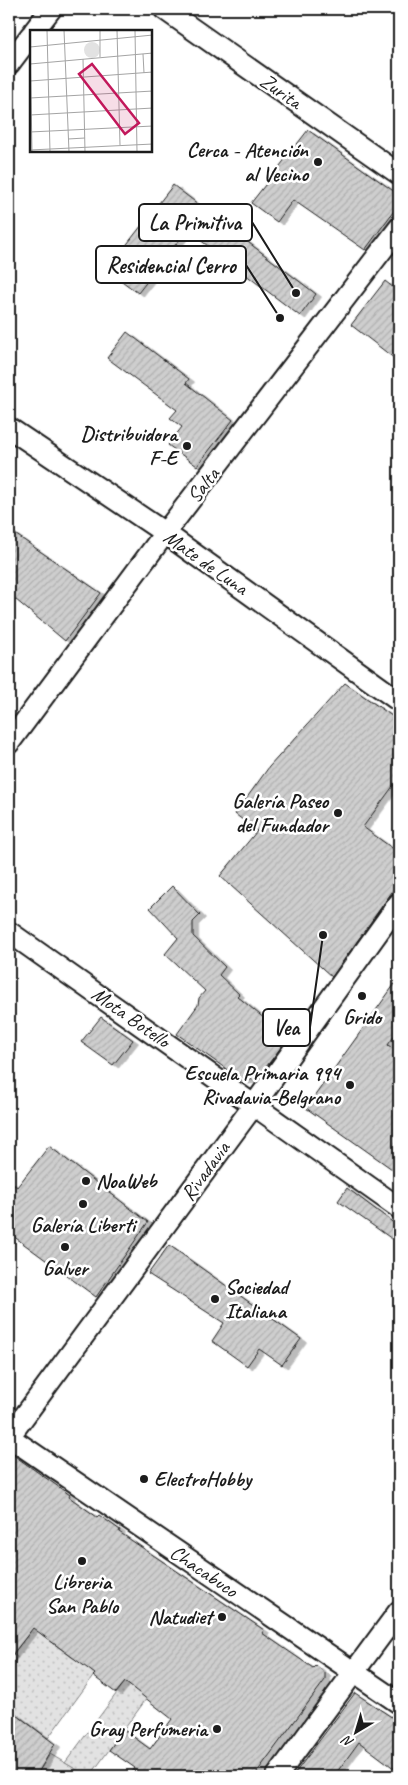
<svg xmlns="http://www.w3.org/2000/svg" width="408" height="1785" viewBox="0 0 408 1785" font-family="Caveat,sans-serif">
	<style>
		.grass { fill: url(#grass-dots); stroke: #7f7f7f }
		.green { fill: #e2e2e2; stroke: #7f7f7f }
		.building { fill: url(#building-hatch); stroke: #1c1c1c; filter: url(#shadow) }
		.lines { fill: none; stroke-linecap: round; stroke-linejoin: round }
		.street-casing { stroke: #1c1c1c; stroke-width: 24 }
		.street { stroke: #fff; stroke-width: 20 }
		.poi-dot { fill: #1c1c1c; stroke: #fff; stroke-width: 2 }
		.labels { text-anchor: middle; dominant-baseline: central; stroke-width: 5; stroke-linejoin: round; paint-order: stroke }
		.street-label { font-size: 21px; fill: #1c1c1c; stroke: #fff }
		.poi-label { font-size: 21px; font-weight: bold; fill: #1c1c1c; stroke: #fff; text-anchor: end }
		.inset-road { fill: none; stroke: #a4a4a4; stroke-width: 1 }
		.view { fill: #c2185b; fill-opacity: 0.15; stroke: #c2185b; stroke-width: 2.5 }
		.inset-edge { fill: none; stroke: #1c1c1c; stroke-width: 2.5 }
		.leader { fill: none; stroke: #1c1c1c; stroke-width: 2 }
		.callout-dot { fill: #1c1c1c; stroke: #fff; stroke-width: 2 }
		.callout { fill: #fff; stroke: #1c1c1c; stroke-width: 2 }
		.callout-label { font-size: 22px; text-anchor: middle; font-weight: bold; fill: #1c1c1c }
	</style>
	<defs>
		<pattern id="grass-dots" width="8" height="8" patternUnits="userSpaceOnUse" patternTransform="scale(1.25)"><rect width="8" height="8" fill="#e2e2e2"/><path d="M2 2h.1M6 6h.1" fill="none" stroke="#c1c1c1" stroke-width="1.8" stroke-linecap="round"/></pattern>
		<pattern id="building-hatch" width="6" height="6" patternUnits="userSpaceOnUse" patternTransform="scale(1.25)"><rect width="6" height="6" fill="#cecece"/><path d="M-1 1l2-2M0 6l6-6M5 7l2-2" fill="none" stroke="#b0b0b0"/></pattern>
		<filter id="shadow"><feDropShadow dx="5.5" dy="3" stdDeviation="0" flood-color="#0004"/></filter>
	</defs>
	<rect width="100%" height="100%" fill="#fff"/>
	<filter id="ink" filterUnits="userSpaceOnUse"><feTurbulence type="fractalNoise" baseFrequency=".02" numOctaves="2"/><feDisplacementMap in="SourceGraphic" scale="10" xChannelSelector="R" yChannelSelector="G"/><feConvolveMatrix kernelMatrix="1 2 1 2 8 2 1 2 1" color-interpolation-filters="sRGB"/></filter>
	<g filter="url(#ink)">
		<!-- grass -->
		<g class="grass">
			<path d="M32 1622 41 1634 73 1658 108 1656 48 1738 9 1709V1668L17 1657 13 1654 31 1631 28 1628Z"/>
			<path d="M125 1682 147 1698 90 1776H87L65 1763Z"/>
		</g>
		<!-- green -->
		<path class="green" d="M50 1754 87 1776H36Z"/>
		<!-- building -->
		<g class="building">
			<path d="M308 130 399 195V204L365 250 293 200 277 222 251 203Z"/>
			<path d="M173 185 316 294 300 316 187 230 138 293 107 270Z"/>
			<path d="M385 281 399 292V362L351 325Z"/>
			<path d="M127 332 189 379 186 383 233 420 197 466 168 445 182 427 170 418 177 410 107 358Z"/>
			<path d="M9 530 101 593 65 641 9 594Z"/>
			<path d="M345 683 399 721V778L363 827 399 853V882L332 977 220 876 257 831 235 814 269 767Z"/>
			<path d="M172 886 200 915 193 922V936L225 967 219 975 239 994 237 996 288 1038 257 1079 243 1081 177 1034 198 1005 199 998 205 991 165 954 178 938 150 908Z"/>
			<path d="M399 978V1029L388 1045 399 1053V1174L306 1108Z"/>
			<path d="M101 1017 133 1040 113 1065 81 1042Z"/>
			<path d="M49 1146 148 1222 96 1297 9 1233V1181L17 1187Z"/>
			<path d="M347 1188 399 1227 392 1239 338 1201Z"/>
			<path d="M169 1245 301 1339 282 1365 259 1349 247 1366 212 1341 224 1323 148 1274Z"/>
			<path d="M9 1452 70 1495 69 1497 97 1517 99 1515 120 1530 119 1532 264 1630 262 1633 313 1668 316 1665 325 1673V1680L254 1776H129L135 1768 109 1750 124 1730 150 1749 172 1719 125 1682 116 1693 93 1676 95 1674 33 1628 9 1659Z"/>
			<path d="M355 1693 399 1722V1772L359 1742 334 1776H293Z"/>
			<path d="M9 1709 55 1744 36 1776H9Z"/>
		</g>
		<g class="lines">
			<defs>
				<g id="street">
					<path d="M164 9 399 174"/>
					<path d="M34 31 51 9"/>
					<path d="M9 64 31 35"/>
					<path d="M9 428 165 533 399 701"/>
					<path d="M9 743 165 533 399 228"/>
					<path d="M9 932 399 1208"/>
					<path d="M9 1437 254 1105 399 903"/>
					<path d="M9 1437 399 1703"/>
					<path d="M277 1776 399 1611"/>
				</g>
			</defs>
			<!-- street casing -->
			<use href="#street" class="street-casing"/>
			<!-- street -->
			<use href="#street" class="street"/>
		</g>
	</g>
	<!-- markers -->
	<g class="poi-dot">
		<circle cx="318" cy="162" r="5"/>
		<circle cx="187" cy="446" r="5"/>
		<circle cx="338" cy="813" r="5"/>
		<circle cx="362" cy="996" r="5"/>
		<circle cx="350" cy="1085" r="5"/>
		<circle cx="86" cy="1181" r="5"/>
		<circle cx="83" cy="1204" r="5"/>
		<circle cx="65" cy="1247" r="5"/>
		<circle cx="215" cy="1299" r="5"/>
		<circle cx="144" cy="1479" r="5"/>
		<circle cx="82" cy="1561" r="5"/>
		<circle cx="222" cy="1617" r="5"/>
		<circle cx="217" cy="1729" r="5"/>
	</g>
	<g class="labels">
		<!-- street labels -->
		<g class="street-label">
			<text transform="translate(281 91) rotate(35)">Zurita</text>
			<text transform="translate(203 485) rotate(-52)">Salta</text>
			<text transform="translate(206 562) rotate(35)">Mate de Luna</text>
			<text transform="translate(131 1017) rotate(35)">Mota Botello</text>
			<text transform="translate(205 1171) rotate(-54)">Rivadavia</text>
			<text transform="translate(204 1571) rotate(34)">Chacabuco</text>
		</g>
		<!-- poi labels -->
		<g class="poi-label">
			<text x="308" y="150">Cerca - Atención<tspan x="308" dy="24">al Vecino</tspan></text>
			<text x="177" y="434">Distribuidora<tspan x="177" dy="24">F-E</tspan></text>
			<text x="328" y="801">Galería Paseo<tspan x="328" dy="24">del Fundador</tspan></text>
			<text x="362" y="1017" text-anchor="middle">Grido</text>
			<text x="340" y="1073">Escuela Primaria 994<tspan x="340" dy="24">Rivadavia-Belgrano</tspan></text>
			<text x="96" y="1181" text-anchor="start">NoaWeb</text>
			<text x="83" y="1225" text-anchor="middle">Galería Liberti</text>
			<text x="65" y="1268" text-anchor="middle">Galver</text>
			<text x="225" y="1287" text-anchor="start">Sociedad<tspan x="225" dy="24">Italiana</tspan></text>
			<text x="154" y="1479" text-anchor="start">ElectroHobby</text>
			<text x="82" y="1582" text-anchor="middle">Libreria<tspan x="82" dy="24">San Pablo</tspan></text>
			<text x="212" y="1617">Natudiet</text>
			<text x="207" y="1729">Gray Perfumeria</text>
		</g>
	</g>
	<!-- overview -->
	<g transform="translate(30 30)">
		<rect width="122" height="122" fill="#fff"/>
		<path d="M54 20a8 8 0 1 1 16 0a8 8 0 1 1-16 0Z" fill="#e2e2e2"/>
		<path class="inset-road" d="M17 0 20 122M34 0 39 122M70 0V27M87 0 90 115M105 0 107 122M0 12 2 122M0 17 123 5M113 24 114 43M53 29 55 122M0 34 123 23M0 51 123 42M0 68 123 61M0 85 123 78M0 102 123 96M38 109 55 108M0 120 123 114"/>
		<path class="view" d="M62 34 109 93 95 104 49 44Z"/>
		<rect width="122" height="122" class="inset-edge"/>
	</g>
	<!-- callouts -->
	<path class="leader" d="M296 293L252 222M280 318L246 265M323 935L310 1027"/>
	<g class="callout-dot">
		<circle cx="296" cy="293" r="5"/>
		<circle cx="280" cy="318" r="5"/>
		<circle cx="323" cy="935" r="5"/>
	</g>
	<g class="callout">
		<rect x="139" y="204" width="113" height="37" rx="5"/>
		<rect x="96" y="246" width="150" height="37" rx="5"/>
		<rect x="263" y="1009" width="47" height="37" rx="5"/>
	</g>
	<g class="callout-label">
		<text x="195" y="230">La Primitiva</text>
		<text x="171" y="273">Residencial Cerro</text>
		<text x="286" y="1035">Vea</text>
	</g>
	<!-- margin -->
	<rect width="408" height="1785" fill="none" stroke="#fff" stroke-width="30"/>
	<rect x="15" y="15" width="378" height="1755" fill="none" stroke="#1c1c1c" stroke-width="2" filter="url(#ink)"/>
	<!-- north arrow -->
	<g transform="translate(356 1732) rotate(218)" stroke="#ffffff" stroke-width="4" paint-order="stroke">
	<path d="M0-4L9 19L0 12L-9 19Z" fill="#1c1c1c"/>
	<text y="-8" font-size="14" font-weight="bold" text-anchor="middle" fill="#1c1c1c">N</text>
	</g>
</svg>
